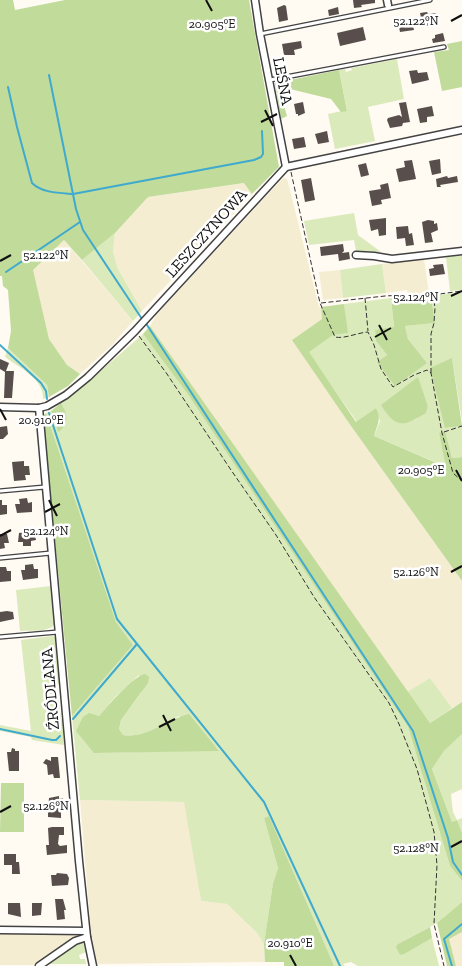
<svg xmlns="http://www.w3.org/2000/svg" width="462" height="966" viewBox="0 0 462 966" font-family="'Zilla Slab',serif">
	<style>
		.farmland { fill: #f5edd2 }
		.green { fill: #dbeabb; fill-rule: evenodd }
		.forest { fill: #c1db9b }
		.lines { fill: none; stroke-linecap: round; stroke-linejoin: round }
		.stream { stroke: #3faacd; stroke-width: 2 }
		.building { fill: #584f4c }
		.service-casing { stroke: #434343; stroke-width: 5.5 }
		.minor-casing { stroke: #434343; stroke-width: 9 }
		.path { stroke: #323232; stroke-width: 1; stroke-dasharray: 5 2.5; stroke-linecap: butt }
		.service { stroke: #fff; stroke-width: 3 }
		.minor { stroke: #fff; stroke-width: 6 }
		.ticks { fill: none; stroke: #101010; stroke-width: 2 }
		.labels { text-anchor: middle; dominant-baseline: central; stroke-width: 5; stroke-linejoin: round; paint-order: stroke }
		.street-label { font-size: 16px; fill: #101010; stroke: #fff }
		.ticks-label { font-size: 12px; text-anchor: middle; fill: #101010; stroke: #fff; stroke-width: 5; stroke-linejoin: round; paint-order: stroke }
	</style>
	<rect width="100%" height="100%" fill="#fffaf2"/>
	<!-- farmland -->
	<g class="farmland">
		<path d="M283 178 287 179 288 182 319 307H321L322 319 293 339 351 426 462 581V702L452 708 430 678 407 692 150 326 157 314Z"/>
		<path d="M245 183 252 194 142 311 118 269 113 252 115 233 148 197Z"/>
		<path d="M64 240 133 321 112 345 80 374 67 365 49 339 32 270Z"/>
		<path d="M424 259 429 294 411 295 408 294 407 290 386 293 382 264Z"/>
		<path d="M340 270 343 298 323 300 319 272Z"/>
		<path d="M80 800 185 802 201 901 227 904 257 933 264 944 265 962 97 964 91 932Z"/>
		<path d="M462 932V966H456L449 939Z"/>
		<path d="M0 933 77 934V937L37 965H0Z"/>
	</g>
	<!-- green -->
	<g class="green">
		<path d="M397 59 404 99 368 107 375 141 335 149 328 114 347 110 339 70 345 69 346 72 352 70 351 68Z"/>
		<path d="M354 213 358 235 381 252 356 251 354 240 309 245 304 221Z"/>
		<path d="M115 233 113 252 118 269 142 311 133 321 82 260Z"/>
		<path d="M462 255V290L450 291 446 257Z"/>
		<path d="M382 264 386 293 343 298 340 270Z"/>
		<path d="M462 292V421L452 358 445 428 462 426V457L452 458 445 431 439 433 447 467 374 436 380 421 376 408 357 422 308 352 333 335 347 333 344 304 391 298 394 328 375 330 376 341 387 355 377 362 427 363 408 339 405 326 435 323 431 296ZM418 378 428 406 426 412 416 419 404 423Z"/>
		<path d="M143 334 189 396 408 727 450 866 462 881V902L437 923 398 944 400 955 432 938 439 966H358L351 962 343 964 345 966H334L269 816 264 818 278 868 273 883 264 944 257 933 227 904 201 901 184 802 80 800 72 716 133 645 116 622 46 413 51 411 58 432 64 408 61 403 80 389ZM139 675 141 693 121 720 119 729 123 735C142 738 162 725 179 716L219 750 94 753V715L99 716 116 696Z"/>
		<path d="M8 348 47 385 49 397 43 399C44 379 20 368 5 357Z"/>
		<path d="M51 586 55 624C48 633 31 630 20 631L16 590Z"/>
		<path d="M52 636 55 637 61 683 57 685 61 719 63 720V723L64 745 32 740 31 737 0 731V725L31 731 21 640Z"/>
		<path d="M430 678 452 708 430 723 407 692Z"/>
		<path d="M462 734V789L451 794 453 812 457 820 462 818V833L457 820 452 822 432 769 444 751Z"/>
		<path d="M77 943H83L86 952 79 955 80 959H85L86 964H48Z"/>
	</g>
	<!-- forest -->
	<g class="forest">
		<path d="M0 0H13L15 10 65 0H249L279 167 252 194 244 183 148 197 115 233 82 260 64 240 33 270 49 339 67 365 80 374 68 386 49 397 47 385 8 348 11 331 8 290 3 286 2 276H0Z"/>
		<path d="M462 41V87L442 91 434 52 449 50 447 44Z"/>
		<path d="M339 70 347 111 341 112 331 99 290 89 286 92 282 99 287 116 281 119 275 83Z"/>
		<path d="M405 296 417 298 431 296 435 323 405 326 408 339 427 363 395 386 377 362 387 355 376 341 375 330 394 327 391 298Z"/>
		<path d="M344 304 348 333 333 335 309 352 356 422 376 408C382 419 377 425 374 436L446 467 439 433 445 431 452 458 462 457V581L351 426 292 340 322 319 321 307Z"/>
		<path d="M150 326 430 723 462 702V734L444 751 432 769 452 822 457 820 462 833V881L450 866 408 727 189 396 143 334Z"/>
		<path d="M452 358 462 426 445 428 430 368Z"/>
		<path d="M418 377 428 406 426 413C403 427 396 429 381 405Z"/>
		<path d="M61 403C68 414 69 425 58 432L51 411Z"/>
		<path d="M46 413 116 622 133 645 72 716 43 416Z"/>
		<path d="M145 674 149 677 148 683 121 720 119 729 123 735C146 739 167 719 189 714L219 751 94 753 76 731 83 717 89 713 99 716C108 706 133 676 145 674Z"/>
		<path d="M1 783H24V832H0Z"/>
		<path d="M269 816 332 961 334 966H284V962H265L264 944 273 883 278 868 264 818Z"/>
		<path d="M462 902V932L449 939 456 966H447L437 923Z"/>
		<path d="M430 927 432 938 404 954 400 955 396 947 398 944Z"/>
	</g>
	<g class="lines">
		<!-- stream -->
		<g class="stream">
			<path d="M49 75 76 209 83 230 142 319"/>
			<path d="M8 87 17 127 32 183C42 193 60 193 73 194L254 160 261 157 263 154 262 131"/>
			<path d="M6 272 80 222"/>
			<path d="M145 322 413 731 448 838 453 862 462 875"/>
			<path d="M0 345 41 383 46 391 47 399"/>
			<path d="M49 413 117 619 264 802 340 966"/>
			<path d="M73 719 137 644"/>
			<path d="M0 729 52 740H56L60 736"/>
			<path d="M452 966 444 939 462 924"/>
		</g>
	</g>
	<!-- building -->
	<g class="building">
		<path d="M353 0H375V3L361 5 362 7 354 8Z"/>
		<path d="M284 5 286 6 288 20 279 22 277 8Z"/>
		<path d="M338 7 339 14 329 16 328 10Z"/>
		<path d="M427 12 428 14 436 13 438 22 434 23V25L423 26 420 13Z"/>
		<path d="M411 17 414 30 400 32 398 22Z"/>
		<path d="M363 27 366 40 340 46 337 33Z"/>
		<path d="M443 33 445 41 433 43 432 39 435 38V35Z"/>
		<path d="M301 41 302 48 294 50 295 55H284L282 44Z"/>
		<path d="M417 70 418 73 427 72 429 80 412 84 409 71Z"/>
		<path d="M303 102 305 113 298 116V114H296L294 104Z"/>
		<path d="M406 102 410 122 403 123 402 126 390 128 387 120 388 118 399 115 402 117 399 103Z"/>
		<path d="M432 106 434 116 427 117V122L420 123 417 109Z"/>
		<path d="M327 131 329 142 318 144 315 134Z"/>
		<path d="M304 137 306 147 294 149 292 139Z"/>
		<path d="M440 159 441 173 432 175 429 161Z"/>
		<path d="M412 160 416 179 399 182 396 169 405 167 404 161Z"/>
		<path d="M366 163 369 175 361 177 358 165Z"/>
		<path d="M447 176 448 178 457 176 458 182 440 185 441 187H437L436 179Z"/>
		<path d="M311 178 315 200 305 202 301 180Z"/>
		<path d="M388 183 391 198 381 200 382 204 372 206 369 191 381 189 380 185Z"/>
		<path d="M386 218V235L379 236 378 229 371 231 369 220Z"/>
		<path d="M428 220 434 221V224L437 223 438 230 431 233 433 242 425 243 422 222Z"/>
		<path d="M408 226 409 234 412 233 414 245 406 246 405 238 397 239 396 227Z"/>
		<path d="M343 244 344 251 342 253 349 252 350 259 339 261 338 254 321 256 320 247Z"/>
		<path d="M443 264 445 274 430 276 429 269 434 268 433 265Z"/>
		<path d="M0 359 9 363 6 371H14L12 398H4L5 372 0 369Z"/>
		<path d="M7 426 8 434 3 439H0V427Z"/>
		<path d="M24 461V466H29L30 475H25L26 480 14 481 12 462Z"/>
		<path d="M27 498 28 503 32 502V512L17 513 15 504H20L19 499Z"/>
		<path d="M0 500H2V505H7V514L0 515Z"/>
		<path d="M34 531 36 540 31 541V546H23V542H18L19 533Z"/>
		<path d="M0 534H7L9 543H4L5 548 0 549Z"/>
		<path d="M33 564 34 569H38V578L23 580 21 570H25V565Z"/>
		<path d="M0 567H6L7 571H11V581L0 582Z"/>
		<path d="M7 611 13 612 14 619 0 622V612Z"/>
		<path d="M12 748 15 749V751H19V771H9L7 752H11Z"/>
		<path d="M51 757H58L60 778H54L53 774 48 775 47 765 43 763 46 759 51 761Z"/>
		<path d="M59 796V799L63 798 64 804 61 805V818L48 817V812L50 811 48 810 49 798Z"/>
		<path d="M52 827H64V835H59L58 844 60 846 67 845V853L47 855 46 845H49L48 828Z"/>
		<path d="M4 854H16V862H19L20 874H12V865H4Z"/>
		<path d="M57 873 67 874 69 878 68 885 52 886 51 875H56Z"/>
		<path d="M55 899H63L66 910H64L65 919 57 920Z"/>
		<path d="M8 903H20L21 917 8 914Z"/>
		<path d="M32 903H42L41 915 32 916Z"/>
	</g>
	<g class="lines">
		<defs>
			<g id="service">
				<path d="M260 34 430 0"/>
				<path d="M270 80 444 47"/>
				<path d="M0 491 45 487"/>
				<path d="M0 558 51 553"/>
				<path d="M0 637 58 632"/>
			</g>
			<g id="minor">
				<path d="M255 0 260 34 286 167"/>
				<path d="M387 0 388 5"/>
				<path d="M356 255 374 256 392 259 462 251"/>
				<path d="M0 407 39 408 47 406 66 395 88 377 135 331 286 167 462 130"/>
				<path d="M39 408 79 861 87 937 93 966"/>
				<path d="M0 930 86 931"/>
				<path d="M39 966 75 941 87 937"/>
			</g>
		</defs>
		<!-- service casing -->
		<use href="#service" class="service-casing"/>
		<!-- minor casing -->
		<use href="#minor" class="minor-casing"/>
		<!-- path -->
		<g class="path">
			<path d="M291 172 320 303 335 337C345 339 356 333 368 332L374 345 381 369 393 387 414 375 427 370 431 373 442 433 453 473 462 481"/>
			<path d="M365 298 368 331"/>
			<path d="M321 303 385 296 404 295 417 297 462 291"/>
			<path d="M139 336 167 374 231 470 276 535 314 597 389 703 399 724 417 769 434 832 437 865 434 924 444 966"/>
			<path d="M431 373V334L434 323 435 308 433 295"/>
			<path d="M444 432 462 426"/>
		</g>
		<!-- service -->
		<use href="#service" class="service"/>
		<!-- minor -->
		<use href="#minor" class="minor"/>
	</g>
	<!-- ticks -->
	<path class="ticks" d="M206 0 212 11M451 21 462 15M265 110 273 126M261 122 277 114M0 261 11 255M451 296 462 291M379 325 387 340M375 337 391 328M0 409 6 420M456 470 462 481M49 500 57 516M45 512 60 504M0 536 11 530M451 572 462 566M163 715 171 731M159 727 175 719M0 812 11 806M451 847 462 841M290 955 296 966"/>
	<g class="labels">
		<!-- street labels -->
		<g class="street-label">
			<text transform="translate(283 81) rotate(79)">LEŚNA</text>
			<text transform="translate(206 233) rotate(-48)">LESZCZYNOWA</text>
			<text transform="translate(50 689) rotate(-95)">ŹRÓDLANA</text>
		</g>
	</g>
	<g class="ticks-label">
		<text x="416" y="25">52.122°N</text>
		<text x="212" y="28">20.905°E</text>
		<text x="46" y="259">52.122°N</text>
		<text x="416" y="301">52.124°N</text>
		<text x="41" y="424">20.910°E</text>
		<text x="421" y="474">20.905°E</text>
		<text x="46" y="535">52.124°N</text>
		<text x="416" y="576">52.126°N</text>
		<text x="46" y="810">52.126°N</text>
		<text x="416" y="852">52.128°N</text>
		<text x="290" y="947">20.910°E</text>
	</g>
</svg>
